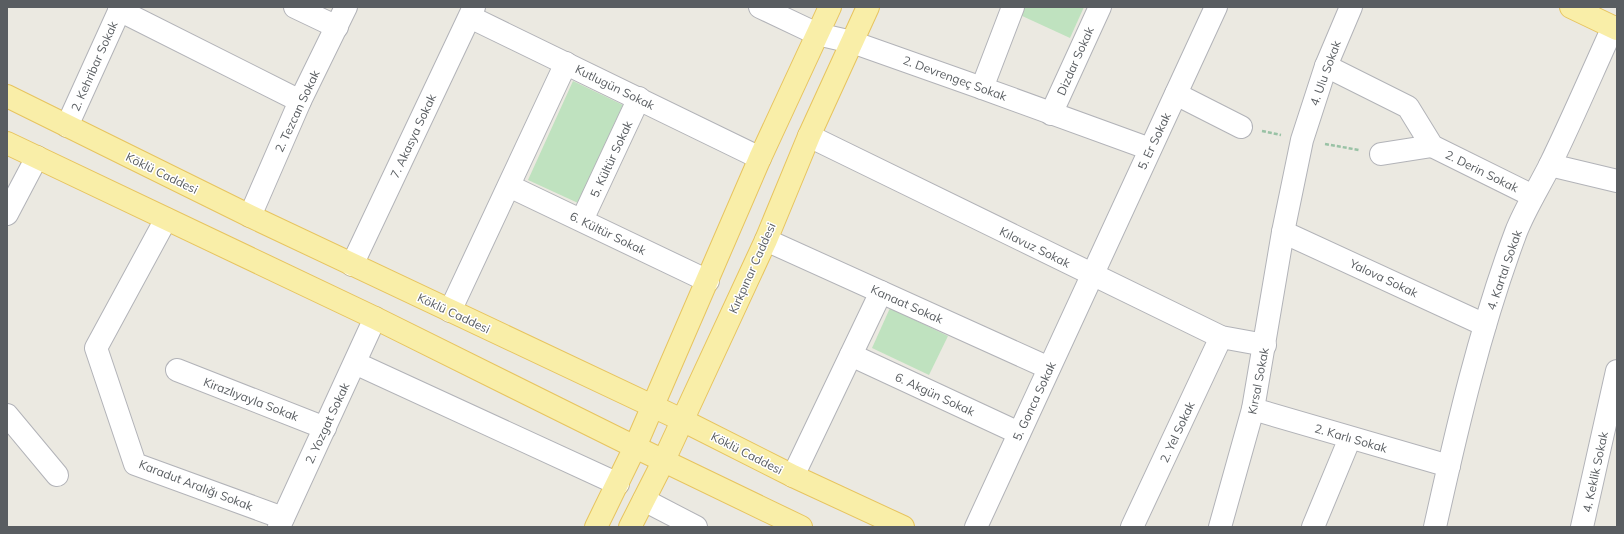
<svg xmlns="http://www.w3.org/2000/svg" width="1624" height="534" viewBox="0 0 1624 534" font-family="Mulish,sans-serif">
	<style>
		.green { fill: #bfe2bf }
		.lines { fill: none; stroke-linecap: round; stroke-linejoin: round }
		.minor-casing { stroke: #b2b3b8; stroke-width: 24 }
		.major-casing { stroke: #e7c45f; stroke-width: 24 }
		.path { stroke: #99c2a5; stroke-width: 2.5; stroke-dasharray: 4 2; stroke-linecap: butt }
		.minor { stroke: #fff; stroke-width: 22 }
		.major { stroke: #f9eea8; stroke-width: 22 }
		.labels { text-anchor: middle; dominant-baseline: central; stroke-width: 3; stroke-linejoin: round; paint-order: stroke }
		.street-label { font-size: 12px; fill: #595d61; stroke: #fff }
	</style>
	<rect width="100%" height="100%" fill="#ebe9e1"/>
	<!-- green -->
	<g class="green">
		<path d="M1023 7H1084L1070 38 1020 15Z"/>
		<path d="M573 81 623 105 578 203 528 180Z"/>
		<path d="M890 308 948 336 929 375 872 348Z"/>
	</g>
	<g class="lines">
		<defs>
			<g id="minor">
				<path d="M295 7 337 27"/>
				<path d="M760 7 817 34 852 42 982 88 1150 149"/>
				<path d="M119 10 300 101"/>
				<path d="M470 17 760 158"/>
				<path d="M1326 66 1408 107 1432 146 1533 196"/>
				<path d="M982 88 1013 7"/>
				<path d="M1176 94 1241 127"/>
				<path d="M1051 114 1100 7"/>
				<path d="M67 126 121 7"/>
				<path d="M809 136 1221 337 1265 345"/>
				<path d="M1381 154 1432 146"/>
				<path d="M1550 165 1617 181"/>
				<path d="M509 186 708 281"/>
				<path d="M7 214 37 157"/>
				<path d="M250 216 300 101 346 7"/>
				<path d="M166 219 96 348 135 464 283 518"/>
				<path d="M582 220 639 98"/>
				<path d="M1283 232 1485 325"/>
				<path d="M766 240 1049 368"/>
				<path d="M352 265 474 7"/>
				<path d="M450 311 566 63"/>
				<path d="M851 355 1019 433"/>
				<path d="M355 363 618 484"/>
				<path d="M177 370 325 428"/>
				<path d="M1253 409 1449 466"/>
				<path d="M7 415 57 475"/>
				<path d="M793 476 881 292"/>
				<path d="M644 500 696 527"/>
				<path d="M279 527 375 318"/>
				<path d="M976 527 1216 7"/>
				<path d="M1132 527 1221 337"/>
				<path d="M1220 527 1253 409 1283 232 1302 140 1326 66 1351 7"/>
				<path d="M1313 527 1350 438"/>
				<path d="M1435 527C1457 428 1480 328 1516 232 1525 209 1539 187 1550 165 1572 120 1592 73 1613 27"/>
				<path d="M1582 527 1617 371"/>
			</g>
			<g id="major">
				<path d="M1571 7 1617 29"/>
				<path d="M7 96 250 216 682 420 793 476 903 527"/>
				<path d="M7 143 375 318 635 447 801 527"/>
				<path d="M596 527 635 447 760 158 830 7"/>
				<path d="M630 527 664 460 766 240 809 136 868 7"/>
			</g>
		</defs>
		<!-- minor casing -->
		<use href="#minor" class="minor-casing"/>
		<!-- major casing -->
		<use href="#major" class="major-casing"/>
		<!-- path -->
		<g class="path">
			<path d="M1262 131 1281 135"/>
			<path d="M1325 144 1359 150"/>
		</g>
		<!-- minor -->
		<use href="#minor" class="minor"/>
		<!-- major -->
		<use href="#major" class="major"/>
	</g>
	<g class="labels">
		<!-- street labels -->
		<g class="street-label">
			<text transform="translate(1075 61) rotate(-66)">Dizdar Sokak</text>
			<text transform="translate(94 66) rotate(-66)">2. Kehribar Sokak</text>
			<text transform="translate(1325 73) rotate(-70)">4. Ulu Sokak</text>
			<text transform="translate(955 78) rotate(20)">2. Devrengeç Sokak</text>
			<text transform="translate(615 87) rotate(26)">Kutlugün Sokak</text>
			<text transform="translate(297 111) rotate(-65)">2. Tezcan Sokak</text>
			<text transform="translate(413 136) rotate(-65)">7. Akasya Sokak</text>
			<text transform="translate(1154 141) rotate(-65)">5. Er Sokak</text>
			<text transform="translate(611 159) rotate(-65)">5. Kültür Sokak</text>
			<text transform="translate(1482 171) rotate(26)">2. Derin Sokak</text>
			<text transform="translate(162 173) rotate(26)">Köklü Caddesi</text>
			<text transform="translate(608 233) rotate(26)">6. Kültür Sokak</text>
			<text transform="translate(1035 247) rotate(26)">Kılavuz Sokak</text>
			<text transform="translate(752 268) rotate(-66)">Kırkpınar Caddesi</text>
			<text transform="translate(1504 270) rotate(-71)">4. Kartal Sokak</text>
			<text transform="translate(1384 278) rotate(25)">Yalova Sokak</text>
			<text transform="translate(907 304) rotate(24)">Kanaat Sokak</text>
			<text transform="translate(454 313) rotate(25)">Köklü Caddesi</text>
			<text transform="translate(1258 381) rotate(-79)">Kırsal Sokak</text>
			<text transform="translate(935 394) rotate(25)">6. Akgün Sokak</text>
			<text transform="translate(251 399) rotate(21)">Kirazlıyayla Sokak</text>
			<text transform="translate(1034 401) rotate(-65)">5. Gonca Sokak</text>
			<text transform="translate(327 423) rotate(-65)">2. Yozgat Sokak</text>
			<text transform="translate(1177 432) rotate(-65)">2. Yel Sokak</text>
			<text transform="translate(1351 438) rotate(16)">2. Karlı Sokak</text>
			<text transform="translate(747 453) rotate(27)">Köklü Caddesi</text>
			<text transform="translate(1595 472) rotate(-78)">4. Keklik Sokak</text>
			<text transform="translate(196 485) rotate(21)">Karadut Aralığı Sokak</text>
		</g>
	</g>
	<!-- border -->
	<rect width="1624" height="534" fill="none" stroke="#595d61" stroke-width="16"/>
</svg>
